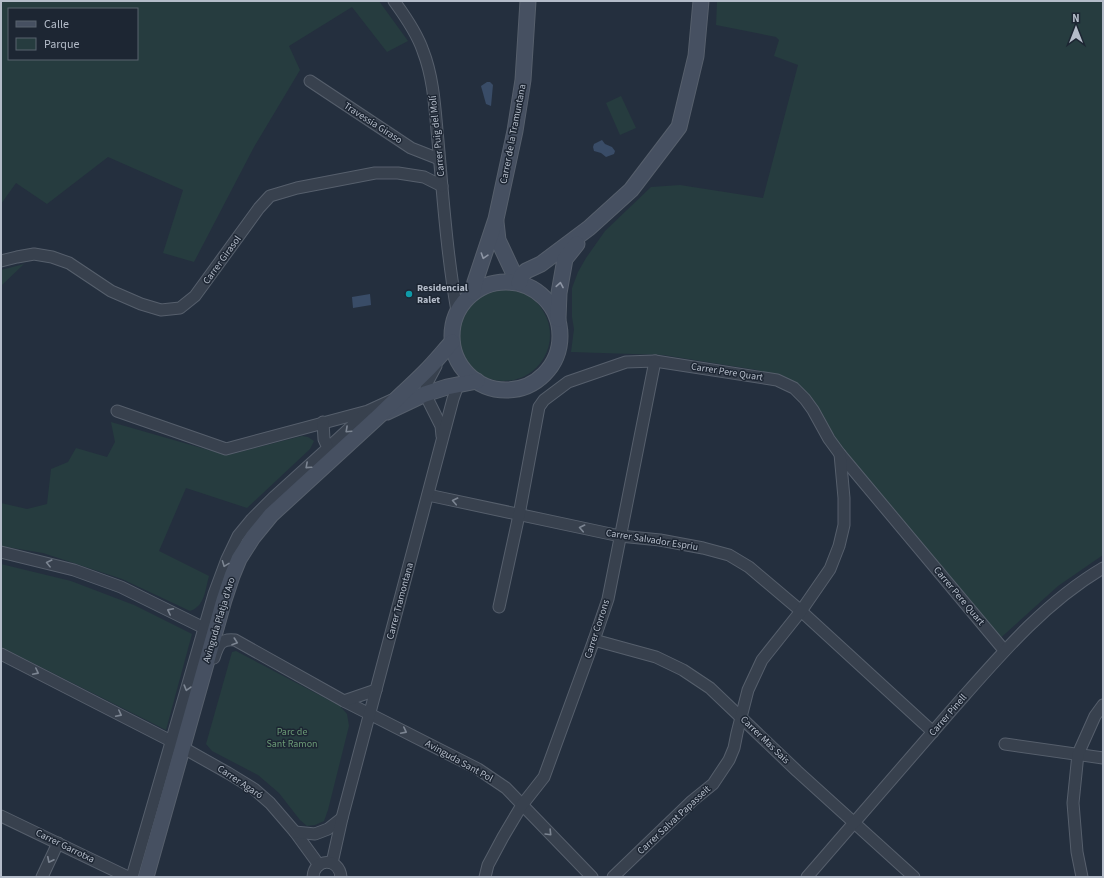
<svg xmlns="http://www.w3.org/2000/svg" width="1104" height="878" viewBox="0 0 1104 878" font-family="'Source Sans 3',sans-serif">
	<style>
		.green { fill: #263c3f; fill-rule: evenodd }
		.water { fill: #394c67 }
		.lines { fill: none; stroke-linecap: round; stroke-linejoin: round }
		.minor-casing { stroke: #565f6c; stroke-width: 13 }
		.secondary-casing { stroke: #565f6c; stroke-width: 17 }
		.minor { stroke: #38414e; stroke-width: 11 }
		.secondary { stroke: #465061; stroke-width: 15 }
		.oneway { stroke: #8e96a5 }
		.oneway2 { stroke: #7c8592 }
		.culture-dot { fill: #0f9aa8; stroke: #1d2633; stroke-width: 1.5 }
		.labels { text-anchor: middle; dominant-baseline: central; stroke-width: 3; stroke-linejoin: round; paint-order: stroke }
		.street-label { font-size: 10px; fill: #b4bcc9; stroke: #1d2633 }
		.poi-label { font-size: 10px; font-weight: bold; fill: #b4bcc9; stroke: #1d2633; text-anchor: start }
		.park-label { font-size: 10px; fill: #6b9a76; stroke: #1d2633 }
	</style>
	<rect width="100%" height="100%" fill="#242f3e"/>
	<!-- green -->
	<g class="green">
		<path d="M1 1H379L408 41 387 52 352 7 289 46 300 70 254 147 194 262 163 253 183 190 108 157 47 204 16 183 1 204ZM9 9H137V59H9Z"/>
		<path d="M717 1H1103V555L1058 586 996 642 842 453 800 391 757 370 663 355 571 352 574 329 572 317V288L578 272 586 258 605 231 651 187 680 185 763 198 798 65 774 56 779 40 776 37 716 25Z"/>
		<path d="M621 96 636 128 620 135 606 103Z"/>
		<path d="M24 264 1 286V270Z"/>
		<circle cx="504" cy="335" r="46"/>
		<path d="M111 422 219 453 232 454 302 436 308 437 314 441 310 449 247 508 186 488 159 551 209 576C205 590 205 606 190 611L122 579 43 553 1 546V503L27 509 47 504 51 469 68 462 76 448 107 457 115 442Z"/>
		<path d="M1 564 71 581 134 605 192 634 166 730 1 647Z"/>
		<path d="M236 651 340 706 347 714 349 726 328 810 324 821 315 825 307 826 300 820 279 793 258 775 212 751 206 744 232 652Z"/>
	</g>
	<!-- water -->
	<g class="water">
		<path d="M487 82H490L493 85 491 106 486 104 481 86Z"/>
		<path d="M602 140 605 144 612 147 615 151 614 154 606 157 601 153 594 151 593 147 594 144Z"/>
		<path d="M370 294 371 305 353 308 352 297Z"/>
	</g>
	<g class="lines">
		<defs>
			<g id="minor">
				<path d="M394 1C405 16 417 33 423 51 434 79 435 111 438 141 443 198 447 255 457 311"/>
				<path d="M310 81 411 148 439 159"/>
				<path d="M1 261 17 257 34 254 52 257 69 263 111 291 141 304 161 310 180 308 195 296 259 208 270 196 297 188 375 173H398L424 177 442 186"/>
				<path d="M436 366 427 383 425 394 441 426 442 436"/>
				<path d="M117 411 226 449 368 411 392 400"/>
				<path d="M328 448 366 413"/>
				<path d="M428 495 620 536 660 540 703 548 729 555 749 567 801 611 933 732"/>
				<path d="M1 552 74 570 121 587 204 628"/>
				<path d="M499 607 519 515 539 407 544 400 568 382 626 362 655 361 777 380 794 388 805 399 813 410 829 439 840 454 1004 650"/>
				<path d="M594 640 656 657 683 670 710 688 797 771 914 877"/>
				<path d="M1 654 171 741 228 773 254 789 270 803 295 832 319 865"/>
				<path d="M214 658C218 646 220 638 235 640L344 701 478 769 506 788 592 877"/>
				<path d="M344 701 376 690"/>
				<path d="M1005 744 1103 758"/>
				<path d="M1 816 128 877"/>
				<path d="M295 832 315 834 328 829 342 818"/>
				<path d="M332 863 342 818 453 399 458 385"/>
				<path d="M42 877 58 843"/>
				<path d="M132 877 214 594 227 559 238 536 252 519 274 497 328 448 324 439 323 422"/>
				<path d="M313 877C314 858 339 857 341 877"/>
				<path d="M485 877 488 865 503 837 522 805 544 777 594 640 608 599 655 361"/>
				<path d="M613 877 692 801 713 784 729 760 734 748 737 733 748 690 762 660 801 611 830 569 839 546 844 525V498L840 454"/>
				<path d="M807 877C854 822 902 767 950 712 996 660 1042 604 1103 568"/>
				<path d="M1082 877 1077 852 1073 803 1078 754 1095 716 1103 705"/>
			</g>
			<g id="secondary">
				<path d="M496 222 498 240 513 272V282"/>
				<circle cx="506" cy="336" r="54"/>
				<path d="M519 283 522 275 526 271 541 264 589 228 631 190 679 127 696 56 701 1"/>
				<path d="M473 292 475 282 496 219 515 131 523 80 528 1"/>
				<path d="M558 319 559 293 565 259 577 244"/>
				<path d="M387 412 425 394 447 387 477 381"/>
				<path d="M146 877 224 600 232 576 239 559 253 537 271 515 380 415C395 400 410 387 425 372 435 362 443 352 452 342"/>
			</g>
		</defs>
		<!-- minor casing -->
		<use href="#minor" class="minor-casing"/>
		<!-- secondary casing -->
		<use href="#secondary" class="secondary-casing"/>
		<!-- minor -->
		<use href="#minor" class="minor"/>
		<!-- secondary -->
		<use href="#secondary" class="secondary"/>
	</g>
	<!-- one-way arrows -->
	<defs><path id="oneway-chevron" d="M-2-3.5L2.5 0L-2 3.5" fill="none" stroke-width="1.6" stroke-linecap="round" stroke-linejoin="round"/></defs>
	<g class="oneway">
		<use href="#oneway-chevron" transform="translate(484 256) rotate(108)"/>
		<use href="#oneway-chevron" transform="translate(560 285) rotate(-80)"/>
	</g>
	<g class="oneway2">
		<use href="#oneway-chevron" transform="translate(348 430) rotate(137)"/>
		<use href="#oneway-chevron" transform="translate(308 466) rotate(138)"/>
		<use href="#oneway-chevron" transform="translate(455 501) rotate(-168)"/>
		<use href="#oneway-chevron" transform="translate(582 528) rotate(-168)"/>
		<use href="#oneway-chevron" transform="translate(49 563) rotate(-166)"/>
		<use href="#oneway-chevron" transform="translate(225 564) rotate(111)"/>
		<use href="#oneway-chevron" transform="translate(170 611) rotate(-153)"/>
		<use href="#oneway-chevron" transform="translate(235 642) rotate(19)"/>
		<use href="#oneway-chevron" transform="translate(36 672) rotate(27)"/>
		<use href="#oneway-chevron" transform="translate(187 688) rotate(106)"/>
		<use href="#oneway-chevron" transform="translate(119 714) rotate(27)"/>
		<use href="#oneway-chevron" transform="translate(404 731) rotate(27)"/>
		<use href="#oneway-chevron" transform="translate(549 833) rotate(46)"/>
		<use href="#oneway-chevron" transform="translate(50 860) rotate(116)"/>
	</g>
	<!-- markers -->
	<circle class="culture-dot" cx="409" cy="294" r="4"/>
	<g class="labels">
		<!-- street labels -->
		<g class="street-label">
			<text transform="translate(373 123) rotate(33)">Travessia Giraso</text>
			<text transform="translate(513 134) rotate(-79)">Carrer de la Tramuntana</text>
			<text transform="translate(437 136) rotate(-96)">Carrer Puig del Molí</text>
			<text transform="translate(222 260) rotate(-54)">Carrer Girasol</text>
			<text transform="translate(727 372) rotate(9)">Carrer Pere Quart</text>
			<text transform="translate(652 540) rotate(9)">Carrer Salvador Espriu</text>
			<text transform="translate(959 596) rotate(50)">Carrer Pere Quart</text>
			<text transform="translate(400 601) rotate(-75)">Carrer Tramontana</text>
			<text transform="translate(219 620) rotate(-73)">Avinguda Platja d'Aro</text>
			<text transform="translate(597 629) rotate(-72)">Carrer Corrons</text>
			<text transform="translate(948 715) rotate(-49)">Carrer Pinell</text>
			<text transform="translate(765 740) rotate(44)">Carrer Mas Sais</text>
			<text transform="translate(459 761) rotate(29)">Avinguda Sant Pol</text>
			<text transform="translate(240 782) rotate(34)">Carrer Agaró</text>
			<text transform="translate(674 820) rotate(-43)">Carrer Salvat Papasseit</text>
			<text transform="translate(65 846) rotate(26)">Carrer Garrotxa</text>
		</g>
		<!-- poi labels -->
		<g class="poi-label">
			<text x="417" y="288">Residencial<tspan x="417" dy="12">Ralet</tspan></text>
		</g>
		<!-- park labels -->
		<g class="park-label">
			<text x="292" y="732">Parc de<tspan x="292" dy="12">Sant Ramon</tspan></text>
		</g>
	</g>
	<!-- border -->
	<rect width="1104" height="878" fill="none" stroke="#b4bcc9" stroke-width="4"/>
	<!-- legend -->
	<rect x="8" y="8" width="130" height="52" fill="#1d2633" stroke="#59626f"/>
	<rect x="16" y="21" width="20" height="6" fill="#465061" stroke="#59626f"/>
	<text x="44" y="28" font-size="12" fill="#b4bcc9">Calle</text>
	<rect x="16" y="38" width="20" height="12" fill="#263c3f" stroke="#59626f"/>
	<text x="44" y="48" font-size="12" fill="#b4bcc9">Parque</text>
	<!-- north arrow -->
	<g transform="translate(1076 28)" stroke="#1d2633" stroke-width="3" paint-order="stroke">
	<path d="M0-3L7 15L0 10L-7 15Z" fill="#b4bcc9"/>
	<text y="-6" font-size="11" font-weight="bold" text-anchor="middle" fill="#b4bcc9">N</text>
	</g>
</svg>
